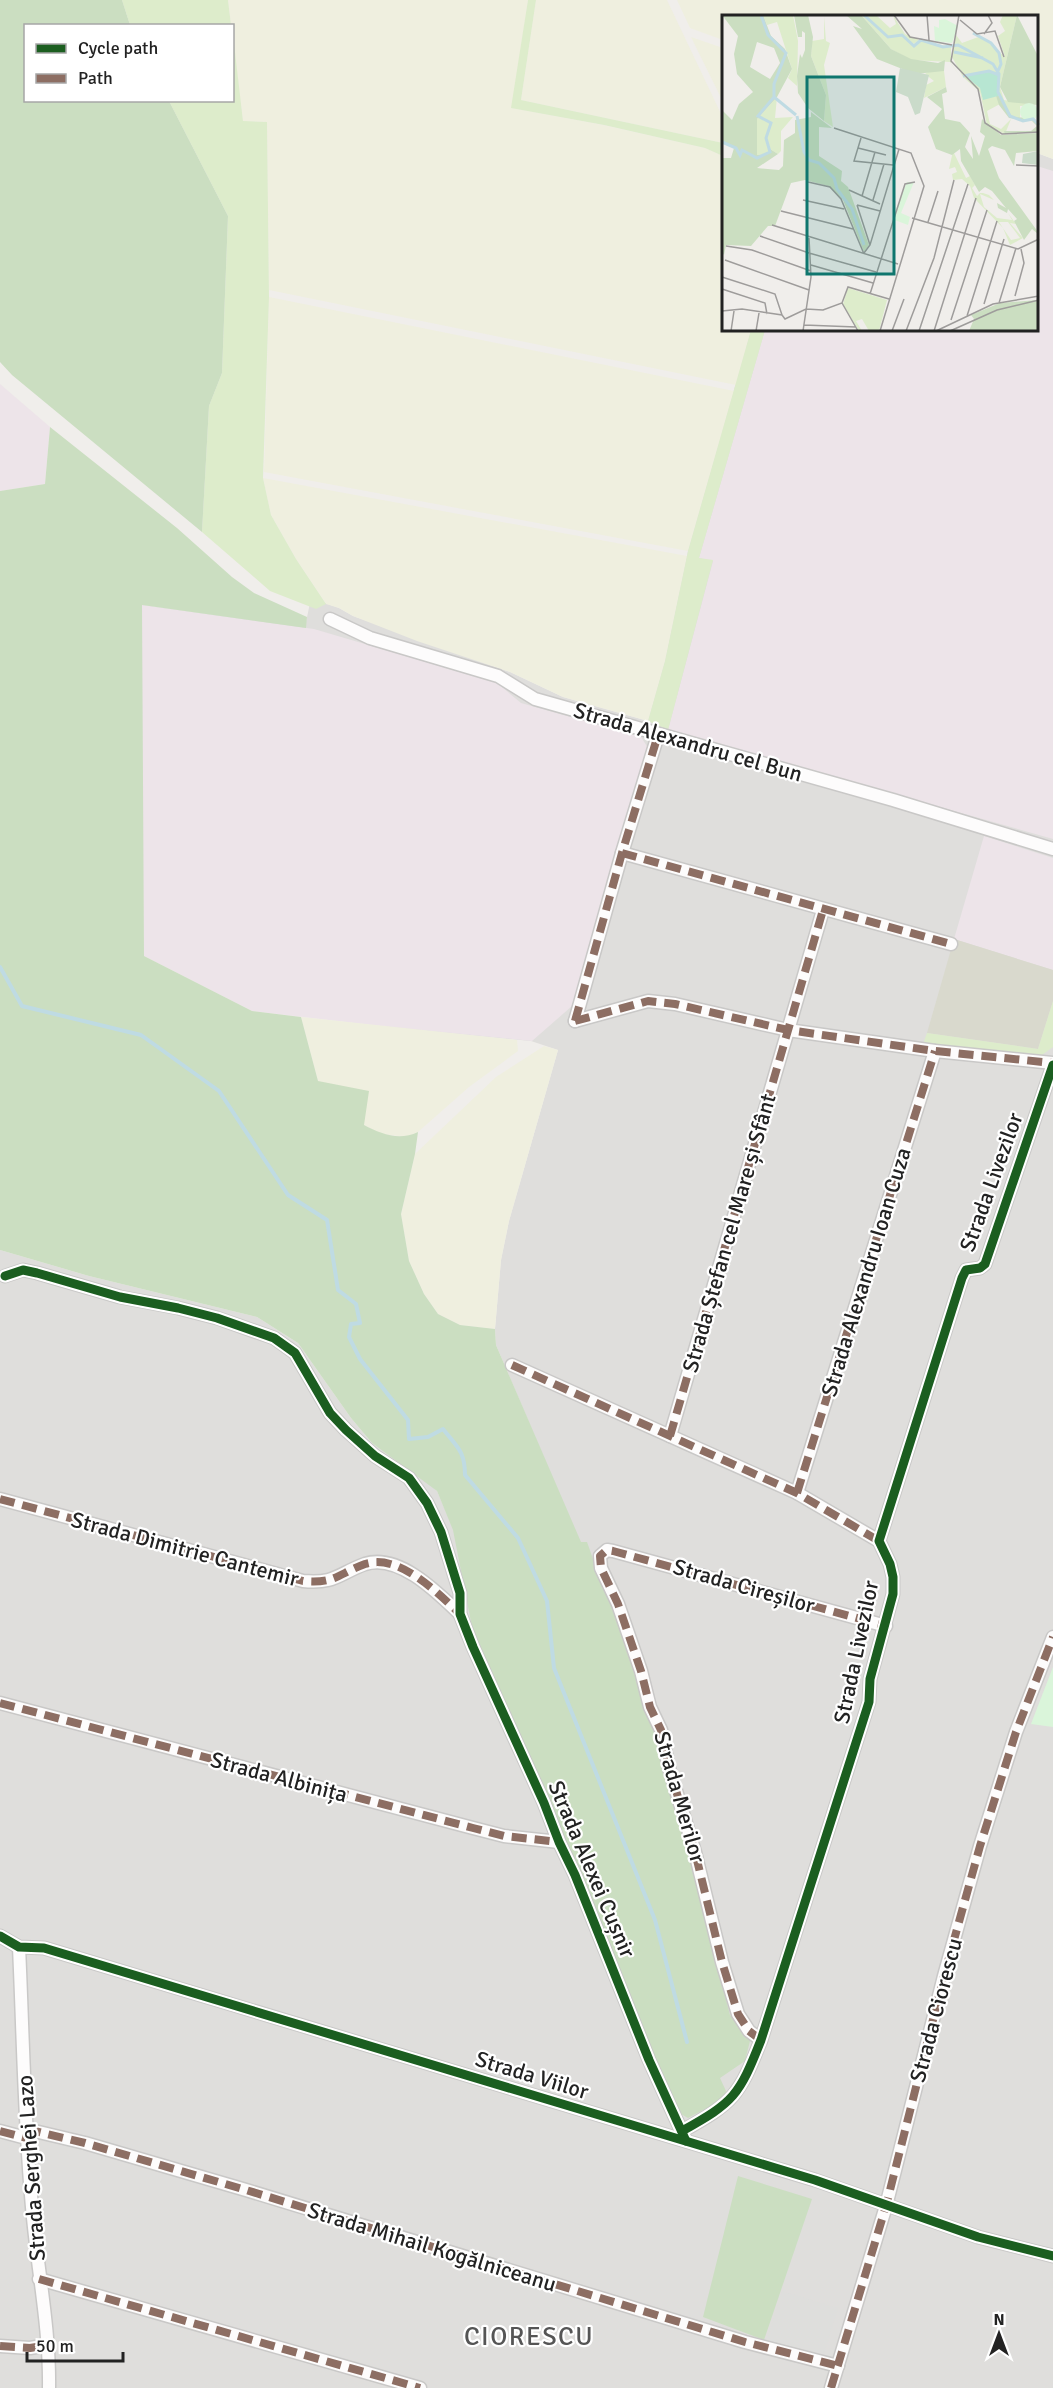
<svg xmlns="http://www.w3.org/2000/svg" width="1053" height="2388" viewBox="0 0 1053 2388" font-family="Signika,sans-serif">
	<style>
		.residential { fill: #dfdedc }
		.industrial { fill: #ede4e9 }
		.religious { fill: #dededc }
		.construction { fill: #d9d9cd }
		.farmland { fill: #efefdf }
		.grass { fill: #ddeccb }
		.forest { fill: #cbdec1 }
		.park { fill: #daf5da }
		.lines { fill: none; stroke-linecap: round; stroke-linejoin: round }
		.stream { stroke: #bfdbe3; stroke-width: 4 }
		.minor-casing { stroke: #c9c8c7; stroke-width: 15 }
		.minor { stroke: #fdfcfc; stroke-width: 12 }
		.quiet { stroke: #8d6e63; stroke-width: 8; stroke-dasharray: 15 8; stroke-linecap: butt }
		.cycleway-casing { stroke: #fff; stroke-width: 13 }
		.cycleway { stroke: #1b5e20; stroke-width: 9 }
		.labels { text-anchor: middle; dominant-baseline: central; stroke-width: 4.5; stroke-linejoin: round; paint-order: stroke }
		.street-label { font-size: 22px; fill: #222; stroke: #fff }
		.quarter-label { font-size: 26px; letter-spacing: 1.5px; fill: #555; stroke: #fff }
		.inset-river { fill: none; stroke: #bfdbe3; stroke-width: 3 }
		.inset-road { fill: none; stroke: #9e9c9b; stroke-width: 1.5 }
		.view { fill: #0f766e; fill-opacity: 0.15; stroke: #0f766e; stroke-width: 3 }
		.inset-edge { fill: none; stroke: #222; stroke-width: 3 }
	</style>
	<rect width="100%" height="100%" fill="#f0eeeb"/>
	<!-- residential -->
	<path class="residential" d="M1037 153 1053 159V2388H0V1250L89 1276 257 1317 298 1343 351 1418 372 1443 423 1478 437 1491 454 1530 580 1542 496 1345 495 1329 501 1260 509 1221 558 1050 531 1041 381 1026 142 605 305 627 311 598 339 608 353 616 510 672 563 697 648 721 665 661 688 551 751 330H1036Z"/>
	<!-- industrial -->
	<g class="industrial">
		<path d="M1037 166 1053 171V839L668 730 713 561 699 558 765 330H1036Z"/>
		<path d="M0 384 50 427 45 484 0 491Z"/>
		<path d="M142 605 314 629 497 683 521 703 641 737 648 748 572 1006 532 1041 381 1026 252 1011 144 956 142 947Z"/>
		<path d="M984 836 1053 858V970L954 939Z"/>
	</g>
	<!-- religious -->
	<path class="religious" d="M782 2291 838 2308 824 2353 766 2343Z"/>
	<!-- construction -->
	<path class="construction" d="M954 939 1053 970V1001L1038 1049 927 1033Z"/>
	<!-- farmland -->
	<g class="farmland">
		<path d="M228 0H528L512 108 603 125 705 148 723 156V330H751L736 385 269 290 267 122 243 121Z"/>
		<path d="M536 0H667L723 118V143L521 100Z"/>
		<path d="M677 0H1053V159L1037 153 1036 16H723V40L690 28Z"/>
		<path d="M691 37 723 48V102Z"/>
		<path d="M269 297 734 391 688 551 264 472Z"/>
		<path d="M263 478 687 556 665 661 648 721 563 697 510 672 417 641 353 616 339 608 326 604 296 559 271 515Z"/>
		<path d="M301 1017 517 1040 518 1051 469 1087 418 1132 407 1137 381 1134 364 1125 324 1083 318 1081Z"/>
		<path d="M544 1046 558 1050 509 1221 501 1260 495 1329 460 1325 438 1314 424 1294 409 1261 401 1214 415 1154 496 1077Z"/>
	</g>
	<!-- grass -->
	<g class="grass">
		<path d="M122 0H228L231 25H130Z"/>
		<path d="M528 0H536L521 100 723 143V156L705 148 604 125 511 108Z"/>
		<path d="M233 35 243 121 267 122 269 297 263 478 271 515 296 559 326 604 316 609 270 591 202 532 209 406 222 373 228 216 169 101 232 100Z"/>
		<path d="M751 330H765L699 558 713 560 668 730 648 721 665 661 688 551Z"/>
		<path d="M1053 1001V1047L1042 1055 1030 1057 923 1044 927 1033 1038 1049Z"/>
	</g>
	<!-- forest -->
	<g class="forest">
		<path d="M0 0H122L130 25 26 26V100L169 101 228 216 222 373 209 406 202 532 12 375 0 362Z"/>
		<path d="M50 427 177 528 232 577 254 593 307 617 306 628 142 605 144 956 252 1011 301 1017 318 1081 369 1091 364 1125C381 1134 399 1141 418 1132L415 1154 401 1214 409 1261 424 1294 438 1314 460 1325 495 1329 496 1345 581 1542H587L597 1570 614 1606 655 1724 730 2015 751 2037 745 2061 720 2078 726 2091 724 2099 688 2118 681 2114 666 2090 568 1845 472 1627 453 1530 437 1491 372 1443 351 1418 298 1343 257 1317 89 1276 0 1250V491L45 484Z"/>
		<path d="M738 2176 812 2199 764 2340 703 2317Z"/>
	</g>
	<!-- park -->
	<path class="park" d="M1053 1667V1727L1031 1724Z"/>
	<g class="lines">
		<!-- stream -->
		<path class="stream" d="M0 967 22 1006 141 1035 219 1091 288 1195 327 1220 338 1290 356 1304 360 1323 351 1324 349 1337 360 1359 408 1420 409 1439 428 1437 443 1429C457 1447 465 1451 465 1475L518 1538 547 1601 554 1668 655 1920 687 2042"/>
		<defs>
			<g id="minor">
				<path d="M330 619 370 638 498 676 535 699 893 800 1053 849"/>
				<path d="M622 853 951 944"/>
				<path d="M575 1021 648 1001 675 1004 788 1030 935 1051 1053 1063"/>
				<path d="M575 1021 622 853 658 735"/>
				<path d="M5 1276 23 1270 37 1273 120 1297 178 1308 217 1318 274 1338 295 1353 330 1413 346 1430 375 1456 409 1478 427 1503 441 1532 460 1593V1614L473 1647 544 1803 559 1842 575 1875 649 2060 686 2141"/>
				<path d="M512 1365 797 1493 879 1541"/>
				<path d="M670 1436 823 910"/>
				<path d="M797 1493 935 1051"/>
				<path d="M0 1499 303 1581C335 1584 338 1574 365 1564 399 1553 438 1593 460 1614"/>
				<path d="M0 1703 473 1828 504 1836 559 1842"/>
				<path d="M0 1936 19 1947 44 1948 815 2180 978 2237 1053 2256"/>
				<path d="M19 1947C23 2033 24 2120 32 2207 37 2267 50 2328 49 2388"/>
				<path d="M761 2040 749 2031 738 2014 722 1962 695 1852 669 1768 661 1730 650 1707 641 1671 618 1604 601 1568 600 1556 607 1550 613 1551 886 1626"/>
				<path d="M26 2129 85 2143 246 2190 745 2342 838 2366"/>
				<path d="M0 2131 26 2138"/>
				<path d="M682 2131C734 2102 739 2096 761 2040L869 1702 870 1679 893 1594V1577L890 1564 879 1541 962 1278 966 1270 980 1268 985 1264 1053 1065"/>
				<path d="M39 2279 420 2388"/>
				<path d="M0 2346 30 2348 48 2345"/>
				<path d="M831 2388 886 2206 944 1976 980 1846 1016 1732 1053 1637"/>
			</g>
		</defs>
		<!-- minor casing -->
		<use href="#minor" class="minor-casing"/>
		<!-- minor -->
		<use href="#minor" class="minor"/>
		<!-- quiet -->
		<g class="quiet">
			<path d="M622 853 951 944"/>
			<path d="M575 1021 648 1001 675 1004 788 1030 935 1051 1053 1063"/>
			<path d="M575 1021 622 853 658 735"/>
			<path d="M512 1365 797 1493 879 1541"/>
			<path d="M670 1436 823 910"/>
			<path d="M797 1493 935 1051"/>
			<path d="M0 1499 303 1581C335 1584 338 1574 365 1564 399 1553 438 1593 460 1614"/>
			<path d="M0 1703 473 1828 504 1836 559 1842"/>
			<path d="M761 2040 749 2031 738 2014 722 1962 695 1852 669 1768 661 1730 650 1707 641 1671 618 1604 601 1568 600 1556 607 1550 613 1551 886 1626"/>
			<path d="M26 2129 85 2143 246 2190 745 2342 838 2366"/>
			<path d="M0 2131 26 2138"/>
			<path d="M39 2279 420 2388"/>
			<path d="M0 2346 30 2348 48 2345"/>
			<path d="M831 2388 886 2206 944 1976 980 1846 1016 1732 1053 1637"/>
		</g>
		<defs>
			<g id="cycleway">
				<path d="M5 1276 23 1270 37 1273 120 1297 178 1308 217 1318 274 1338 295 1353 330 1413 346 1430 375 1456 409 1478 427 1503 441 1532 460 1593V1614L473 1647 544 1803 559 1842 575 1875 649 2060 686 2141"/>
				<path d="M0 1936 19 1947 44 1948 815 2180 978 2237 1053 2256"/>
				<path d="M682 2131C734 2102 739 2096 761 2040L869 1702 870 1679 893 1594V1577L890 1564 879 1541 962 1278 966 1270 980 1268 985 1264 1053 1065"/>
			</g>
		</defs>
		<!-- cycleway casing -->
		<use href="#cycleway" class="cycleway-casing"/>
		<!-- cycleway -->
		<use href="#cycleway" class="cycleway"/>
	</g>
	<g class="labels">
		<!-- street labels -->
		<g class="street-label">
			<text transform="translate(688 742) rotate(16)">Strada Alexandru cel Bun</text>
			<text transform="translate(991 1182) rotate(-70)">Strada Livezilor</text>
			<text transform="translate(729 1233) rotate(-74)">Strada Ștefan cel Mare și Sfânt</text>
			<text transform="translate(866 1272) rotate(-73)">Strada Alexandru Ioan Cuza</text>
			<text transform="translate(185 1549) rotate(15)">Strada Dimitrie Cantemir</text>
			<text transform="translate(744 1586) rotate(16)">Strada Cireșilor</text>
			<text transform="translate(856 1652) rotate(-78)">Strada Livezilor</text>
			<text transform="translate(279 1777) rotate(15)">Strada Albinița</text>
			<text transform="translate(680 1797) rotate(74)">Strada Merilor</text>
			<text transform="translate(592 1869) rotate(67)">Strada Alexei Cușnir</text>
			<text transform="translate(936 2010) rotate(-75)">Strada Ciorescu</text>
			<text transform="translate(532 2075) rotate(17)">Strada Viilor</text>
			<text transform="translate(31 2168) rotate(-94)">Strada Serghei Lazo</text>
			<text transform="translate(432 2247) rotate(17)">Strada Mihail Kogălniceanu</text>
		</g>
		<!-- quarter labels -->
		<g class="quarter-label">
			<text x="529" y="2337">CIORESCU</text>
		</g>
	</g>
	<!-- overview -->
	<g transform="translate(722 15)">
		<rect width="316" height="316" fill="#f0eeeb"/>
		<path d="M41 0H71L76 26 75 71 66 63 70 54 55 7 45 10ZM139 0H154L168 13 174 9 171 0 183 19 197 25 192 29 186 25 193 31 200 26 229 32V48L239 63 228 47 189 45 169 34ZM281 0H295L278 72 282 85 316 90 298 91V104L290 102 275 76 253 68 259 74 261 84 274 81 278 89 265 96 268 109 279 114 289 104 283 119 265 110 258 77 241 62 230 42 234 20 240 28 259 21 283 42 276 21 283 16 278 7ZM102 1 104 26 108 28 102 50 111 112 102 106 104 80 89 41 90 26 102 24ZM209 55 222 56 224 72 202 83 204 70 212 66 203 59ZM55 82 53 103 71 102 59 116V136L56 139 48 134 45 139 35 140 32 134 35 104ZM231 136 244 163 248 161 253 170 250 173 255 181 258 178H261L267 180 272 185 258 179 262 192 275 203 290 205 286 198 294 209 288 208 301 223 288 230 281 213 252 183 248 171 240 164 231 165 230 159 235 157 233 152 227 154ZM277 207H286L298 223 289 225ZM126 273 165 285 157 316H147L140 304 134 306 140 316H137L121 289Z" fill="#ddeccb" fill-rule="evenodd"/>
		<path d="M0 0H41L49 21 63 34 70 54 55 82 35 104V140L45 139 48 134 56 139 35 153 57 155 61 151 62 125 73 118V105L89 102V97L110 113 97 112V141L120 156 119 166 126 172 147 230 142 237 121 185 106 171 83 165 69 168 53 211H46L29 231 4 230 2 240 0 237V143H9L12 133 0 128V95L10 105 17 89 31 77 15 59 12 39 16 21ZM35 27 52 33 58 48 48 64 28 52ZM72 0H86L91 22 89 41 104 80 102 106 86 93 76 78 75 61 78 39 80 43 83 35V18L80 16V22H76ZM124 0H139L169 34 189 44 216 48 223 45 222 56 193 59 155 44 131 11 140 14ZM295 0 316 41V90L286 87 278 72ZM224 72 225 77 220 79 223 104 238 107 248 118 243 132 251 144 249 121 257 141 263 121 258 117 260 104 279 120 316 118V136L294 138 292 151 283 135 270 131 266 134 277 163 316 217V219L310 214 302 225 292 206 295 204 286 194 285 198 276 193 275 188 284 193 270 176 263 172 257 177 239 146 238 134 230 140 214 134 206 112 220 94 205 82ZM278 80 290 102 312 103 316 108V117L283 119 282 116H309L315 111 310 106 287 103 277 90 274 81ZM316 285V316H247L252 304 249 300 278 288Z" fill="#cbdec1" fill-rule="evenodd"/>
		<path d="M178 53 207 60 198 98 193 100 186 82 174 77ZM316 136V150L300 148 301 139Z" fill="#cadbca"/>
		<path d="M223 4 236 11 230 28 213 26 212 11 217 13V5ZM298 97a9 9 0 1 1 18 0a9 9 0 1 1-18 0ZM185 167H192L179 198 188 202 186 210 170 204Z" fill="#daf5da"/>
		<path d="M267 57 276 60V81L261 85 258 73 243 61Z" fill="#b7e6d2"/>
		<path class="inset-river" d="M142 0 166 22 180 20 192 31 199 25 221 32 236 30 271 49 277 59 276 77 288 101 301 106 311 104 317 110M251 18 269 28 277 38 279 49 276 56M232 37 261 43M241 61 267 56 277 60M52 82 74 100M75 101 82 137 87 145 97 148 112 163 115 174 130 194 142 230M0 127 14 133 18 140 20 135 35 143 48 137 44 123 49 108 36 101 52 82V69L64 38 46 20 39 0"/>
		<path class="inset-road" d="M172 0 188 22 230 30M205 0 207 25M237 0 229 46 256 74 263 108 280 119 317 117M238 5 255 19 273 16 282 42M262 19 270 8 266 0M112 113 189 138 202 171 158 316M139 123 132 146 171 150M136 133 164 140M294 150 317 151M86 167 108 172 119 184 142 239M127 175 158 189M140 181 153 137M81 185 122 194M151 185 162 149M135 190 148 230M135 190 158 196M59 196 131 214M190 203 296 234 317 224M206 207 216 176M50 210 176 249M38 221 87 238M4 231 30 235 89 256M87 238 154 257M142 238 148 230 177 134M3 245 87 275M89 250 151 268M0 262 53 279 60 300M0 274 43 288 45 299M148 279 183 169 193 167M293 281 302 248 299 234M120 288 136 316M277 288 294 233M262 289 282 224M0 296 20 294 60 300 63 304 84 294 101 295 120 288 126 272 167 284M245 301 275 206M229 305 265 195M82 310 134 312M9 316 12 296M34 316 37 298M81 316 89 262 87 223M170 316 182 284M184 316 212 243 232 165M197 316 246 169M212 316 254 183M214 316 271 289 317 281M228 316 275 295 317 285"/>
		<path class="view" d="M85 62H172V259H85Z"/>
		<rect width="316" height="316" class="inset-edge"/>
	</g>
	<!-- legend -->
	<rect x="24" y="24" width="210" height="78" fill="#ffffff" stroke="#a7a7a7" stroke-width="1.5"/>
	<rect x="36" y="44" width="30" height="9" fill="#1b5e20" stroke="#a7a7a7" stroke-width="1.5"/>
	<text x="78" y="54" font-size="18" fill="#222222">Cycle path</text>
	<rect x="36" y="74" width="30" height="9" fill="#8d6e63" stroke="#a7a7a7" stroke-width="1.5"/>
	<text x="78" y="84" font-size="18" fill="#222222">Path</text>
	<!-- north arrow -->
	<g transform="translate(999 2334)" stroke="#ffffff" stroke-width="4.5" paint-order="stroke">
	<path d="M0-4.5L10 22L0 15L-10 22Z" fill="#222222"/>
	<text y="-9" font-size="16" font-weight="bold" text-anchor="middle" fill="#222222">N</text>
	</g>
	<!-- scale -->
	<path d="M27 2352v9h96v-9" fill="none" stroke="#222222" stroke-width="3"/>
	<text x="36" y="2352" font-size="18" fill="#222222" stroke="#ffffff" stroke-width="4.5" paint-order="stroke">50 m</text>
</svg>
